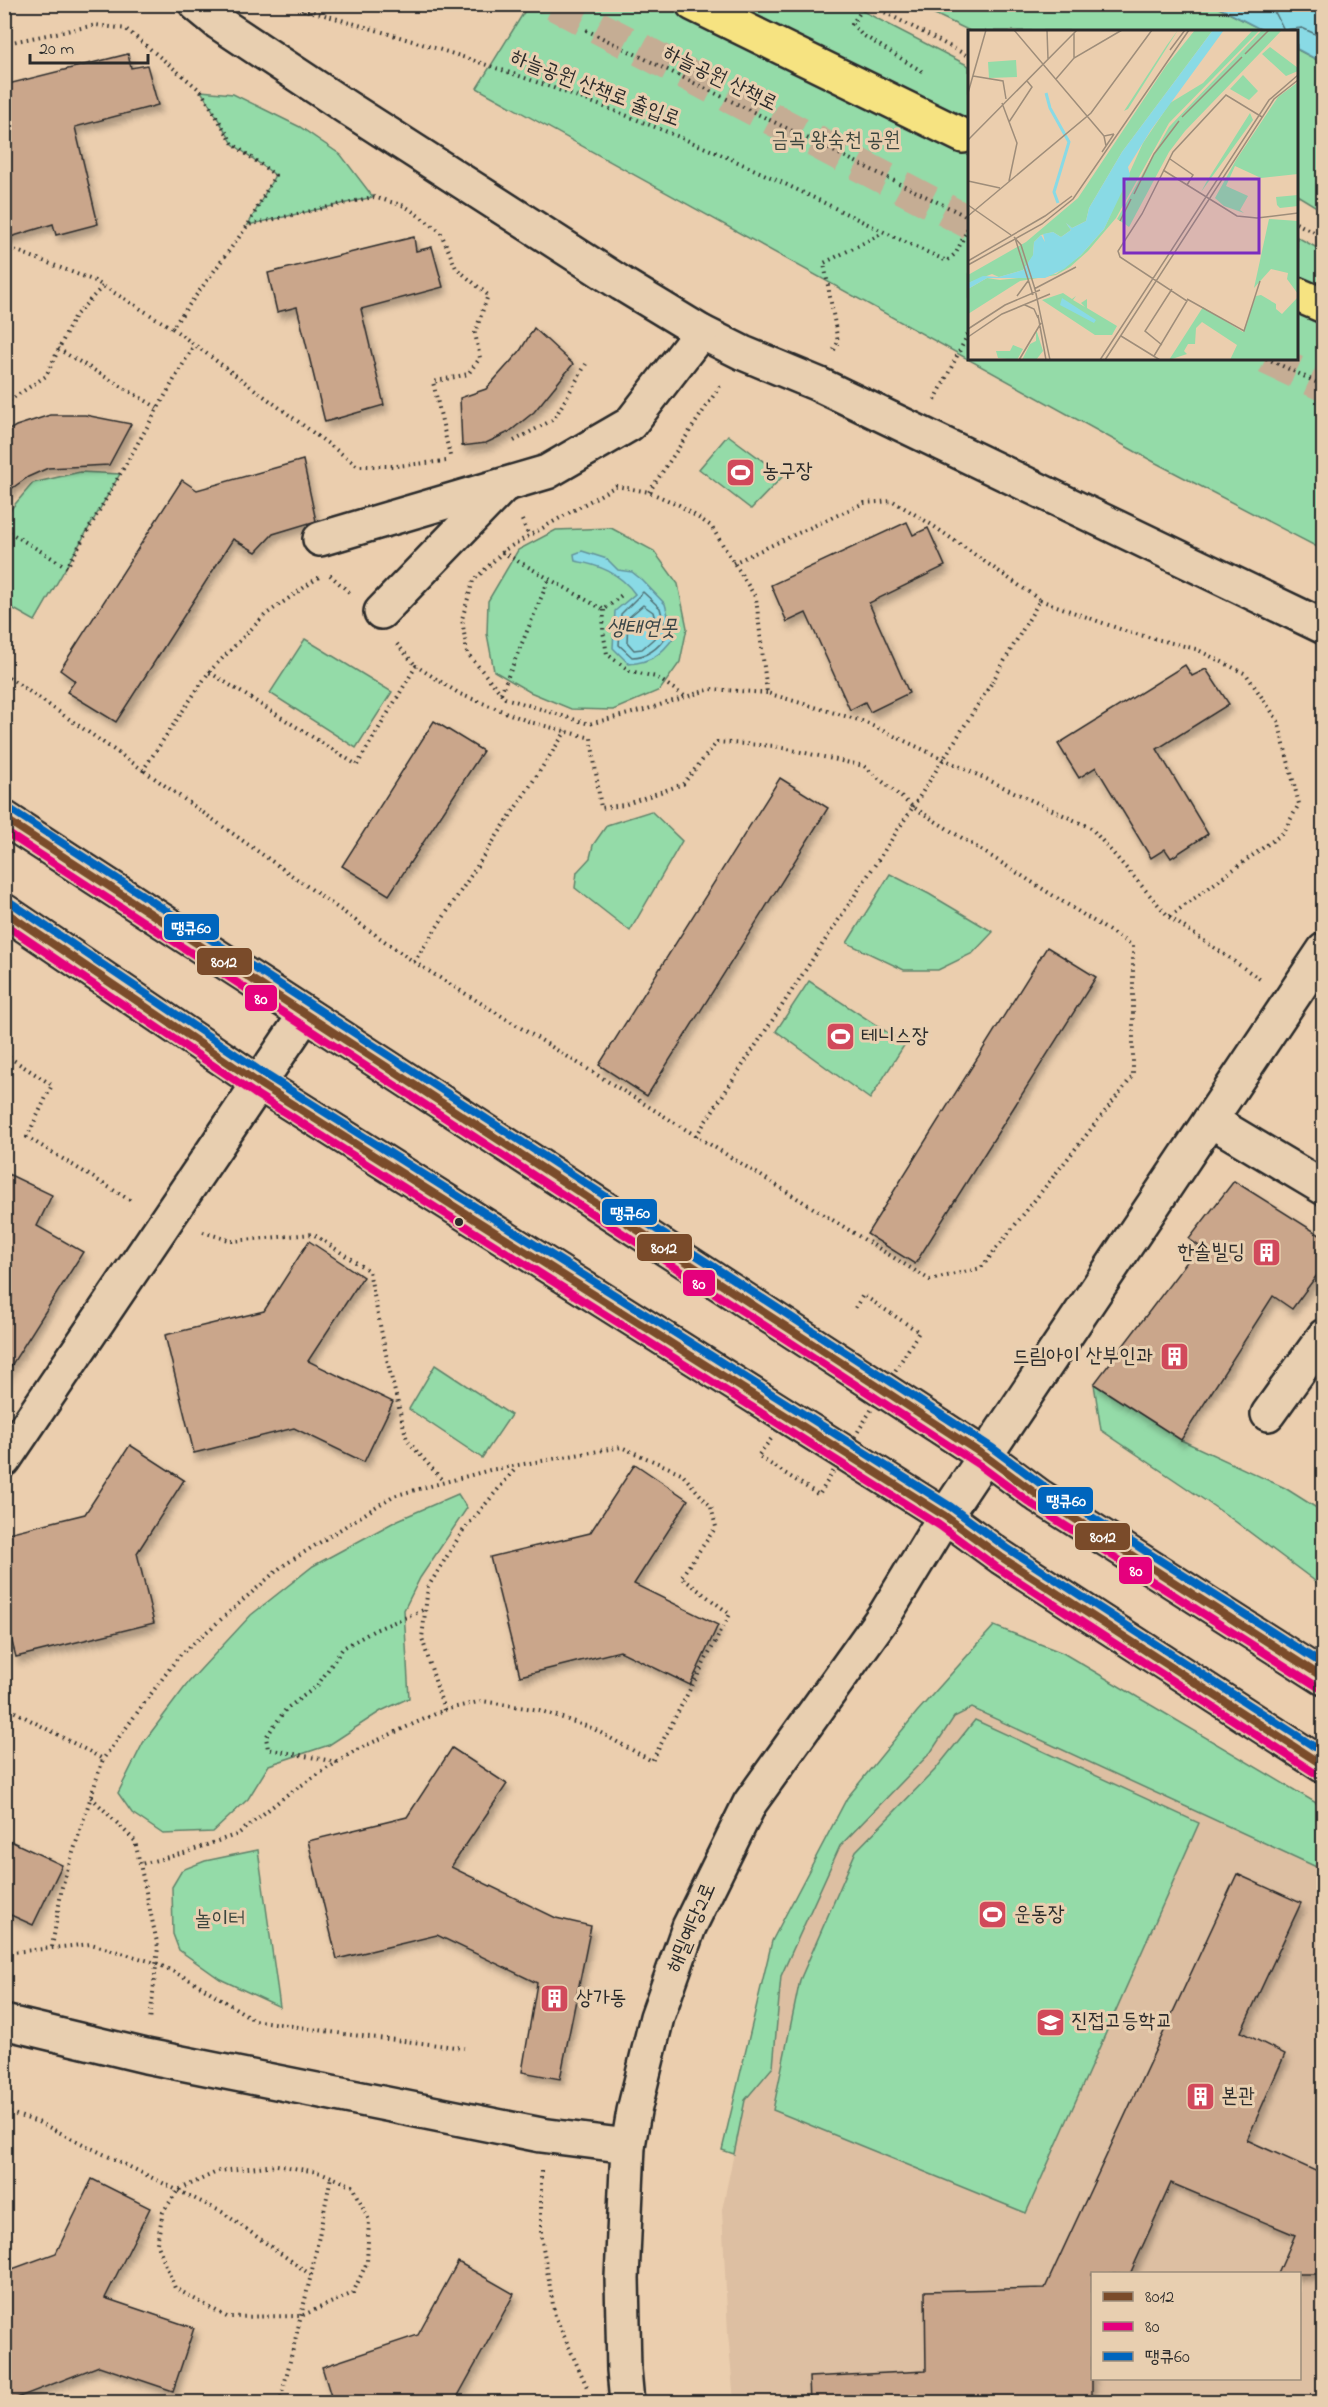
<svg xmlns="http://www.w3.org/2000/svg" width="1328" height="2407" viewBox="0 0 1328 2407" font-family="'Indie Flower','Poor Story',sans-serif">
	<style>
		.built { fill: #ddbfa2; fill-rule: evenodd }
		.green { fill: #94dba8; stroke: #60836a; stroke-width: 1.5 }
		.water { fill: #89dae5; stroke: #63949b; stroke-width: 1.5 }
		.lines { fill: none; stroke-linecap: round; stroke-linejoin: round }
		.shore { stroke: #517175; stroke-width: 1.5 }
		.building { fill: #caa68b; stroke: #2b2b2b; stroke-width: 1.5; filter: url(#shadow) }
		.highway-tunnel { stroke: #c5ad94; stroke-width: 33; stroke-dasharray: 33 16; stroke-linecap: butt }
		.minor-casing { stroke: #2b2b2b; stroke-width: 38 }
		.highway-casing { stroke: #2b2b2b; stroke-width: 38 }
		.path { stroke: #2b2b2b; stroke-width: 4; stroke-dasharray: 1.5 4.5; stroke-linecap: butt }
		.minor { stroke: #e8cfb0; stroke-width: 33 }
		.highway { stroke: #f6e381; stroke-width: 33 }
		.path-bridge { stroke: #2b2b2b; stroke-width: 4; stroke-dasharray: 1.5 4.5; stroke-linecap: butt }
		.bus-1-casing { stroke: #e8cfb0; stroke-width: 12 }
		.bus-2-casing { stroke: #e8cfb0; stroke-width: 12 }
		.bus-3-casing { stroke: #e8cfb0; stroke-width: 12 }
		.bus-1 { stroke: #7a4b2a; stroke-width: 8 }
		.bus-2 { stroke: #e5007d; stroke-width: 8 }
		.bus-3 { stroke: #0065bd; stroke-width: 8 }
		.bus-dot { fill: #2b2b2b; stroke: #e8cfb0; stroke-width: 2 }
		.labels { text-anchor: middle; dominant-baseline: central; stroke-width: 6; stroke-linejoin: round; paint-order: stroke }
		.street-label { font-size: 21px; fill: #2b2b2b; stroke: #e8cfb0 }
		.park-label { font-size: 21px; fill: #3b453e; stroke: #e8cfb0 }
		.poi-label { font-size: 21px; fill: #2b2b2b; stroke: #e8cfb0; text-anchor: start }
		.water-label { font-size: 22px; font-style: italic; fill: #394547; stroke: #e8cfb0 }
		.inset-river { fill: none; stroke: #89dae5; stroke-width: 3 }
		.inset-road { fill: none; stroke: #9e8d7a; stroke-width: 1.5 }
		.view { fill: #7b2cbf; fill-opacity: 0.15; stroke: #7b2cbf; stroke-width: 3 }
		.inset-edge { fill: none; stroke: #2b2b2b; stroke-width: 3 }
		.line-badge { stroke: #e8cfb0; stroke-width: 2 }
		.badge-label { font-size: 16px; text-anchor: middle; font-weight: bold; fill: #fff }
	</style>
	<defs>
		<filter id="shadow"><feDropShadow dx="3.5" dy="6" stdDeviation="3" flood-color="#0004"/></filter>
	</defs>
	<rect width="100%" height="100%" fill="#ebceae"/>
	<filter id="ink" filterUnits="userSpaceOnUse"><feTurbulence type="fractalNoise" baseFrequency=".0167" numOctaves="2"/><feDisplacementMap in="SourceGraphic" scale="12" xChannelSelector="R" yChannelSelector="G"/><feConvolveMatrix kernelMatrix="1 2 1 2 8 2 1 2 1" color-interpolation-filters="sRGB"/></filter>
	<g filter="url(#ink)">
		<!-- built -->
		<path class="built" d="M972 1708 1323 1870V2402H734L728 2333 722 2210 745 2100 773 2067 781 1976 840 1846 931 1752 954 1717ZM1092 2274H1300V2378H1092Z"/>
		<!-- green -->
		<g class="green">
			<path d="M529 4 851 5 969 66 970 358H1296L1297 237 1323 251V550L1156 463 477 88Z"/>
			<path d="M916 5H1213L1264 31H970Z"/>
			<path d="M1296 49 1323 63V211L1297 195Z"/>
			<path d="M201 91 233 94 300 127 341 155 373 197 248 225 275 175 233 144Z"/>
			<path d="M728 435 783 476 751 509 699 469Z"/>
			<path d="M80 472 120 474 35 621 5 604V516L33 483Z"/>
			<path d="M611 528 654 551 678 584 687 628 680 662 660 690 613 710 571 709 530 692 494 671 487 634 488 601 518 550 556 530Z"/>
			<path d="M305 639 392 692 356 748 270 693Z"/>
			<path d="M651 811 682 841 630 931 575 888 577 872 590 858 593 845 607 825Z"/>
			<path d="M890 874 929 894 993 932 973 953 938 970H904L847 943Z"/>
			<path d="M809 981 905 1044 870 1099 776 1031Z"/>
			<path d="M435 1365 511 1415 482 1458 409 1409Z"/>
			<path d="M1094 1384 1181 1440 1285 1488 1323 1512V1587L1228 1516 1101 1430Z"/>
			<path d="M458 1494 467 1508 420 1578 404 1610 409 1698 381 1711 329 1745 269 1765 248 1799 213 1832 163 1834 132 1813 118 1793 143 1743 188 1683 251 1615 313 1566 398 1520Z"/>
			<path d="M994 1626 1063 1653 1323 1807V1870L972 1708 954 1717 931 1752 840 1846 781 1976 773 2067 745 2100 734 2154 722 2150 772 1941 847 1798 917 1712Z"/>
			<path d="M975 1720 1199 1823 1026 2213 773 2110 800 1980 856 1851 935 1770Z"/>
			<path d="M258 1850 280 2007 220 1979 179 1950 173 1934 172 1887 182 1870 205 1861Z"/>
		</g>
		<!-- water -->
		<g class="water">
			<path d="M1214 5H1323V63L1297 49 1296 32 1264 31Z"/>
			<path d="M582 551 607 559 618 570 632 572 642 580 665 604 674 637C661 655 651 662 629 664L613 648 615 611 635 594C620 573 599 565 575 561L574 554Z"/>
		</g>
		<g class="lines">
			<!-- shore -->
			<g class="shore">
				<path d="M1261 4 1276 14 1284 30 1302 28 1324 38"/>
				<path d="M643 592 660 608 667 635C658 649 647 657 632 657L619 645 621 614Z"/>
				<path d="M643 605 653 612 659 634 642 649 634 650 627 642 628 618Z"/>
			</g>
		</g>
		<!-- building -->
		<g class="building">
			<path d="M128 54 131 68 147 65 158 105 75 127 98 224 56 235 53 224 4 239V85Z"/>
			<path d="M414 237 416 251 432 247 443 287 361 309 384 405 325 422 297 307 277 312 268 273Z"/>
			<path d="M534 328 573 364 534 412 509 432 486 443 462 446 460 398 486 389 520 351Z"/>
			<path d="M50 415H85L131 424 109 465 48 468 28 477 4 494V433L16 426Z"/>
			<path d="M303 460 316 521 273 534 256 552 233 539 116 722 67 692 75 681 60 670 182 480 197 490Z"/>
			<path d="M907 522 913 535 928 528 945 566 869 603 909 693 870 712 865 702 850 710 806 613 787 622 771 585Z"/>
			<path d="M1185 665 1192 676 1206 669 1229 704 1157 749 1208 834 1171 858 1165 849 1151 858 1096 767 1079 778 1058 744Z"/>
			<path d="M434 721 483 751 389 895 342 866Z"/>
			<path d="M780 778 828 808 647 1096 599 1065Z"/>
			<path d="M1047 947 1096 977 915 1264 867 1234Z"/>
			<path d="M4 1172 52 1195 37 1226 83 1252 4 1377Z"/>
			<path d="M1234 1181 1323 1237V1267L1292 1309 1273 1296 1181 1440 1094 1384 1199 1246 1189 1239Z"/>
			<path d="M309 1241 363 1277 308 1361 393 1402 364 1462 294 1428 194 1453 165 1335 264 1311Z"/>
			<path d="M130 1445 184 1480 137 1553 154 1623 16 1657 4 1612V1534L85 1514Z"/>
			<path d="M635 1464 688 1500 634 1584 718 1625 690 1685 620 1651 520 1676 490 1557 590 1533Z"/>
			<path d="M452 1748 507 1784 451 1867 556 1918 591 1926 560 2079 522 2072 537 1983 437 1935 337 1959 308 1841 407 1817Z"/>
			<path d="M4 1838 62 1865 33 1925 4 1912Z"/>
			<path d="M1237 1874 1301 1903 1241 2032 1285 2054 1247 2140 1322 2174 1323 2170V2274H1278L1295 2235 1171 2183 1130 2274H1092V2403H810L809 2377 926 2371 925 2291 1045 2288Z"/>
			<path d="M92 2179 150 2208 105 2298 194 2328 173 2391 99 2366 4 2403V2272L56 2253Z"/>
			<path d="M458 2262 514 2294 454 2403H333L322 2367 418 2335Z"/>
		</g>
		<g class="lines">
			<!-- highway-tunnel -->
			<g class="highway-tunnel">
				<path d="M554 4 970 223"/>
				<path d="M1266 358 1324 385"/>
			</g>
			<defs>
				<g id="minor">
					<path d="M196 4 219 23 346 107 622 284 701 332 743 353 818 384 1324 627"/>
					<path d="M320 539 547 472 630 424 701 332"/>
					<path d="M381 612 503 486"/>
					<path d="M4 818 985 1456 1039 1496 1324 1678"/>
					<path d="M4 911 260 1084 945 1516 1001 1557 1324 1766"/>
					<path d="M1210 1120 1324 1188"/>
					<path d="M1268 1414 1324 1336"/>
					<path d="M4 1460 305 1015"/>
					<path d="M4 2022 146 2056 541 2135 628 2146"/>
					<path d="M627 2402 624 2370 622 2278 628 2146 634 2111 657 2017 689 1927 750 1803 886 1613 945 1516 1324 950"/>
				</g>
				<g id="highway">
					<path d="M693 4 963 136"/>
					<path d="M1296 294 1324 306"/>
				</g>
			</defs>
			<!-- minor casing -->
			<use href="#minor" class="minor-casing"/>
			<!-- highway casing -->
			<use href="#highway" class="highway-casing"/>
			<!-- path -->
			<g class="path">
				<path d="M284 4C425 42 562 87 696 144 781 179 863 224 947 261L956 253 970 224"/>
				<path d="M866 4 852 24 861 34 923 72"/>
				<path d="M869 4 970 57"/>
				<path d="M4 46 12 42 96 25 126 29 201 91 233 144 275 175 248 225"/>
				<path d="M1296 223 1324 237"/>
				<path d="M4 246 95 281 172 328"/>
				<path d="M58 349 158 408"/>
				<path d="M834 350 838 342 824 263 883 233"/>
				<path d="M935 400 970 330"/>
				<path d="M4 404 46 376 74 317 103 286"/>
				<path d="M514 441 554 419 586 364"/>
				<path d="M446 461 396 466H358L172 328 248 225 373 197 405 206 440 231 456 268 488 295 475 333 480 358 468 374 433 382 451 460"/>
				<path d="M649 492 722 383"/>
				<path d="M522 520 529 536"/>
				<path d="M4 529 67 567 194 345"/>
				<path d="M502 552 604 610 624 593"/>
				<path d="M733 563 864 503 893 501 932 525 1040 600 991 684"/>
				<path d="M330 575 351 594"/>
				<path d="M1040 600 1128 632 1196 649 1246 674 1278 721 1299 804 1283 833 1169 917"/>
				<path d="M604 610 603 631 607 654 630 671 656 677 686 697"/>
				<path d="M397 644 416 666"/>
				<path d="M209 672 265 615 319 577"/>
				<path d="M4 674 143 770 209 672 357 765 416 666 460 694 530 722 591 738 601 808 624 805 683 784 717 742 774 746 864 766 913 807 1133 946V1076L981 1268 930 1280 414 962 143 770"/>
				<path d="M501 693 549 579"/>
				<path d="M767 693 711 689 644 710 589 724 505 698 467 653 462 619 473 581 506 549 616 486 649 492 679 505 711 526 756 598 767 693 862 721 1091 828 1169 917 1260 979"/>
				<path d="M414 962 566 731"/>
				<path d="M4 1054 52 1085 27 1137 133 1202"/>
				<path d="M696 1136 913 807"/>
				<path d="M203 1232 232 1241 313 1234 369 1271 388 1364 407 1440 444 1482"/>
				<path d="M4 1706 103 1759"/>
				<path d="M444 1710 422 1638 428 1587 462 1532 516 1468"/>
				<path d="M337 1762 268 1749 266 1737 286 1709 317 1686 343 1648 375 1630 426 1609"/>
				<path d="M91 1797 135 1841 158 1947 150 2021"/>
				<path d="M52 1947 62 1887 103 1759 179 1656 281 1567 393 1496 490 1470 621 1447 681 1473 711 1507 716 1527 681 1577 730 1614 652 1761 592 1728 539 1710 482 1701 444 1710 356 1750 288 1794 238 1834 184 1853 141 1864"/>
				<path d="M4 1953 91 1944 156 1963 196 1983 254 2020 344 2034 464 2048"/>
				<path d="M4 2111 38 2122 222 2212 311 2275 280 2402"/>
				<path d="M277 2165 322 2173 353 2186 369 2220 367 2262 353 2293 301 2316 227 2317 175 2288 157 2243 163 2212 178 2190 219 2171Z"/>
				<path d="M541 2171V2236L555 2316 587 2387"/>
				<path d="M311 2275 331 2177"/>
			</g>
			<!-- minor -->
			<use href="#minor" class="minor"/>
			<!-- highway -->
			<use href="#highway" class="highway"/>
			<!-- path-bridge -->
			<g class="path-bridge">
				<path d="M586 30 970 218"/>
				<path d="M1266 358 1324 386"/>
				<path d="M913 807 991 684"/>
				<path d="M771 1439 758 1456 819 1495 919 1332 863 1295 855 1308"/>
			</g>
			<defs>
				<g id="bus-1">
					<path d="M4 818 985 1456 1039 1496 1324 1678"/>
					<path d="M4 911 260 1084 945 1516 1001 1557 1324 1766"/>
				</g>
				<g id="bus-2">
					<path d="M4 831 979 1465 1033 1505 1318 1687"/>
					<path d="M4 924 254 1093 939 1525 995 1566 1318 1775"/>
				</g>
				<g id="bus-3">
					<path d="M10 809 991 1447 1045 1487 1324 1665"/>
					<path d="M10 902 266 1075 951 1507 1007 1548 1324 1753"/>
				</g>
			</defs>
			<!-- bus-1 casing -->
			<use href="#bus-1" class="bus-1-casing"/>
			<!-- bus-2 casing -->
			<use href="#bus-2" class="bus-2-casing"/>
			<!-- bus-3 casing -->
			<use href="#bus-3" class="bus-3-casing"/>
			<!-- bus-1 -->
			<use href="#bus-1" class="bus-1"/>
			<!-- bus-2 -->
			<use href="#bus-2" class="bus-2"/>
			<!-- bus-3 -->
			<use href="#bus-3" class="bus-3"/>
		</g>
	</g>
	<!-- icons -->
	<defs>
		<symbol id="stadium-square" viewBox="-11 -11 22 22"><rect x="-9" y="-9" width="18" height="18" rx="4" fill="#d1495b" stroke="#e8cfb0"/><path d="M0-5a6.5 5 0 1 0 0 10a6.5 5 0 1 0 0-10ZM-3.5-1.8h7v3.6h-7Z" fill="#fff"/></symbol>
		<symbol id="building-square" viewBox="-11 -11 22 22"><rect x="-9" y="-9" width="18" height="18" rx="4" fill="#d1495b" stroke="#e8cfb0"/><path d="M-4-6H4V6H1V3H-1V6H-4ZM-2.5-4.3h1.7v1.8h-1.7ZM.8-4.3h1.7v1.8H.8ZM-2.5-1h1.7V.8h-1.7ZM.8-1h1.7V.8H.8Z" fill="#fff"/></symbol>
		<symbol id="school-square" viewBox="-11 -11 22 22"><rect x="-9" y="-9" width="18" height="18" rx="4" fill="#d1495b" stroke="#e8cfb0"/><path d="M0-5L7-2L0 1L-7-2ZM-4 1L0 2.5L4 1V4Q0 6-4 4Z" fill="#fff"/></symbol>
	</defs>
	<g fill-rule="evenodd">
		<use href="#stadium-square" x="724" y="456" width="33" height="33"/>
		<use href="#stadium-square" x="824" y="1020" width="33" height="33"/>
		<use href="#building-square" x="1250" y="1236" width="33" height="33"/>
		<use href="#building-square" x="1158" y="1340" width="33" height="33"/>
		<use href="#stadium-square" x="976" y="1898" width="33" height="33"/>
		<use href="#building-square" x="538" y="1982" width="33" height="33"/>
		<use href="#school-square" x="1034" y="2006" width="33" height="33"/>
		<use href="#building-square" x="1184" y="2080" width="33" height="33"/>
	</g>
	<!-- markers -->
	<circle class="bus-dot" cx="459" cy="1222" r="5"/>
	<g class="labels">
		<!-- street labels -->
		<g class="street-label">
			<text transform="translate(720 79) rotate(26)">하늘공원 산책로</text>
			<text transform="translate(595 89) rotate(21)">하늘공원 산책로 출입로</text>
			<text transform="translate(692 1928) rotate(-67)">해밀예당2로</text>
		</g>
		<!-- park labels -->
		<g class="park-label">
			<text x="836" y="141">금곡 왕숙천 공원</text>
			<text x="220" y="1920">놀이터</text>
		</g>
		<!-- poi labels -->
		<g class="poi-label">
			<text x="762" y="472">농구장</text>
			<text x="861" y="1037">테니스장</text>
			<text x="1245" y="1253" text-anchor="end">한솔빌딩</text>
			<text x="1153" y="1357" text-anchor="end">드림아이 산부인과</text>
			<text x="1014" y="1915">운동장</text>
			<text x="576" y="1999">상가동</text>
			<text x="1071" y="2022">진접고등학교</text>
			<text x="1221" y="2097">본관</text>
		</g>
		<!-- water labels -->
		<g class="water-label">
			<text x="642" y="629">생태연못</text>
		</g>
	</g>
	<!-- overview -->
	<g transform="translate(968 30)">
		<rect width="330" height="330" fill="#ebceae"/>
		<path d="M210 0 160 79 156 81 199 15ZM227 0H245L154 122 121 178 118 191 104 198 98 193 103 200 93 207 85 202 73 205 66 212 65 226 55 240 31 247 24 244 0 253V245L58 212 110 168 198 36ZM285 0H292L201 93 148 188 120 221 102 237 88 245 52 251 0 284V259L19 248 32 250 88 244 113 225 136 199 175 113 202 73 235 53ZM294 0H314L217 101 201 122 161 197 157 194 149 189 201 97ZM302 17 330 38V41L318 46 294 24ZM48 30 49 47 21 48 20 32ZM275 45 290 61 281 70 262 59ZM330 52V144L293 148 267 136 258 156 280 166 272 180 276 183 256 176 247 168 268 130 310 67ZM282 83 285 90 233 162 239 151ZM330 165V176L312 178 309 175 308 167ZM301 189 330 191V264L319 249 320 243 303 239 286 258ZM95 263 104 269 108 266 105 270 117 277 113 273 119 269V278L149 296 144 305H127L74 270ZM293 265 308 274V279L314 284 330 267V330H262L269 315 234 292 228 298 227 314H220L216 321 219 324 201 330 235 277 275 302 288 266ZM68 299 75 321 68 330H54L62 314 68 311ZM45 315 55 319 49 330 30 328 28 321H42Z" fill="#94dba8"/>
		<path d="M245 0H256L183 100 160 137 162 145 136 199 113 225 96 239 77 248H19L0 259V253L15 246 31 247 55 240 65 225 66 212 73 205 77 212 75 204 85 202 93 207 103 200 98 193 104 198 118 191 121 178 154 122ZM94 268 128 290 126 293 92 275Z" fill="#89dae5"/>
		<path class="inset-river" d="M78 63 82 78 101 112 86 162 90 173"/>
		<path class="inset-road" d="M46 0 136 106M79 0 80 29M106 3V28M202 20 217 0M277 24 301 0M5 46 35 51 38 69M88 49 106 28 154 0M0 63 18 0M34 73 49 113 41 151M214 87 274 27M41 92 64 57 59 51M0 110 109 0M138 116 136 106 146 104M134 122 146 104M202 129 225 145 219 155M195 140 269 186 289 188 330 183M0 151 32 158M166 164 186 124 211 91M0 175 43 205M0 186 123 83 184 0M152 191 163 169M46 207 53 215 67 259 82 330M47 208 65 265M0 231 77 186 104 166M0 235 74 194 105 169 221 0M66 259 108 237M49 266 60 251M219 269 276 301 292 251M57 275 66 279 70 288M70 285 78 330M0 299 37 275 72 260M153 306 192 330M0 307 34 284 82 264M194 315 177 301 204 259M186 326 219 271 152 227 150 221 174 184 205 122 258 65 294 87M51 330 73 293M132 330 301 70 330 45M137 330 306 69 330 50"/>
		<path class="view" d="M156 149H291V223H156Z"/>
		<rect width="330" height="330" class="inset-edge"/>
	</g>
	<g class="line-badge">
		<rect x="163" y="913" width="57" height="28" rx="6" fill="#0065bd"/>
		<rect x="196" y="947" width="57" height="29" rx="6" fill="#7a4b2a"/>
		<rect x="244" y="984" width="34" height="28" rx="6" fill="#e5007d"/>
		<rect x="601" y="1198" width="57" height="28" rx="6" fill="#0065bd"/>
		<rect x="636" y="1233" width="57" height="29" rx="6" fill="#7a4b2a"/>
		<rect x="682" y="1269" width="34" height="28" rx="6" fill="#e5007d"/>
		<rect x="1037" y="1486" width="57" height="29" rx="6" fill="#0065bd"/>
		<rect x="1074" y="1522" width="57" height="29" rx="6" fill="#7a4b2a"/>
		<rect x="1118" y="1556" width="35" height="29" rx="6" fill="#e5007d"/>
	</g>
	<g class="badge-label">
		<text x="191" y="933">땡큐60</text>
		<text x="224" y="967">8012</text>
		<text x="261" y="1004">80</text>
		<text x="630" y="1218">땡큐60</text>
		<text x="664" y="1253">8012</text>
		<text x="699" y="1289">80</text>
		<text x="1066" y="1506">땡큐60</text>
		<text x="1103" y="1542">8012</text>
		<text x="1136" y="1576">80</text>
	</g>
	<!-- margin -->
	<rect width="1328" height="2407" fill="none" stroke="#e8cfb0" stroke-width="24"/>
	<rect x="12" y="12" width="1304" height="2383" fill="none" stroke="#2b2b2b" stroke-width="2" filter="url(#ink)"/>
	<!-- legend -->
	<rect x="1091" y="2272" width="210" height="108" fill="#e8cfb0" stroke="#9c8d7b" stroke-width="1.5"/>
	<rect x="1103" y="2292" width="30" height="9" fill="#7a4b2a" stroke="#9c8d7b" stroke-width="1.5"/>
	<text x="1145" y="2302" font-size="18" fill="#2b2b2b">8012</text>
	<rect x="1103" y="2322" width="30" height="9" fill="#e5007d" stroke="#9c8d7b" stroke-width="1.5"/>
	<text x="1145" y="2332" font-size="18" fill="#2b2b2b">80</text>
	<rect x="1103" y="2352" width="30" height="9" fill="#0065bd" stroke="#9c8d7b" stroke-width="1.5"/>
	<text x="1145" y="2362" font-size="18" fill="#2b2b2b">땡큐60</text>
	<!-- scale -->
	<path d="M30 54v9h118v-9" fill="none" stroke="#2b2b2b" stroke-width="3"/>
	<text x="39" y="54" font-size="18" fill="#2b2b2b" stroke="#e8cfb0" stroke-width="4.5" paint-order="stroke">20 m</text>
</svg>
